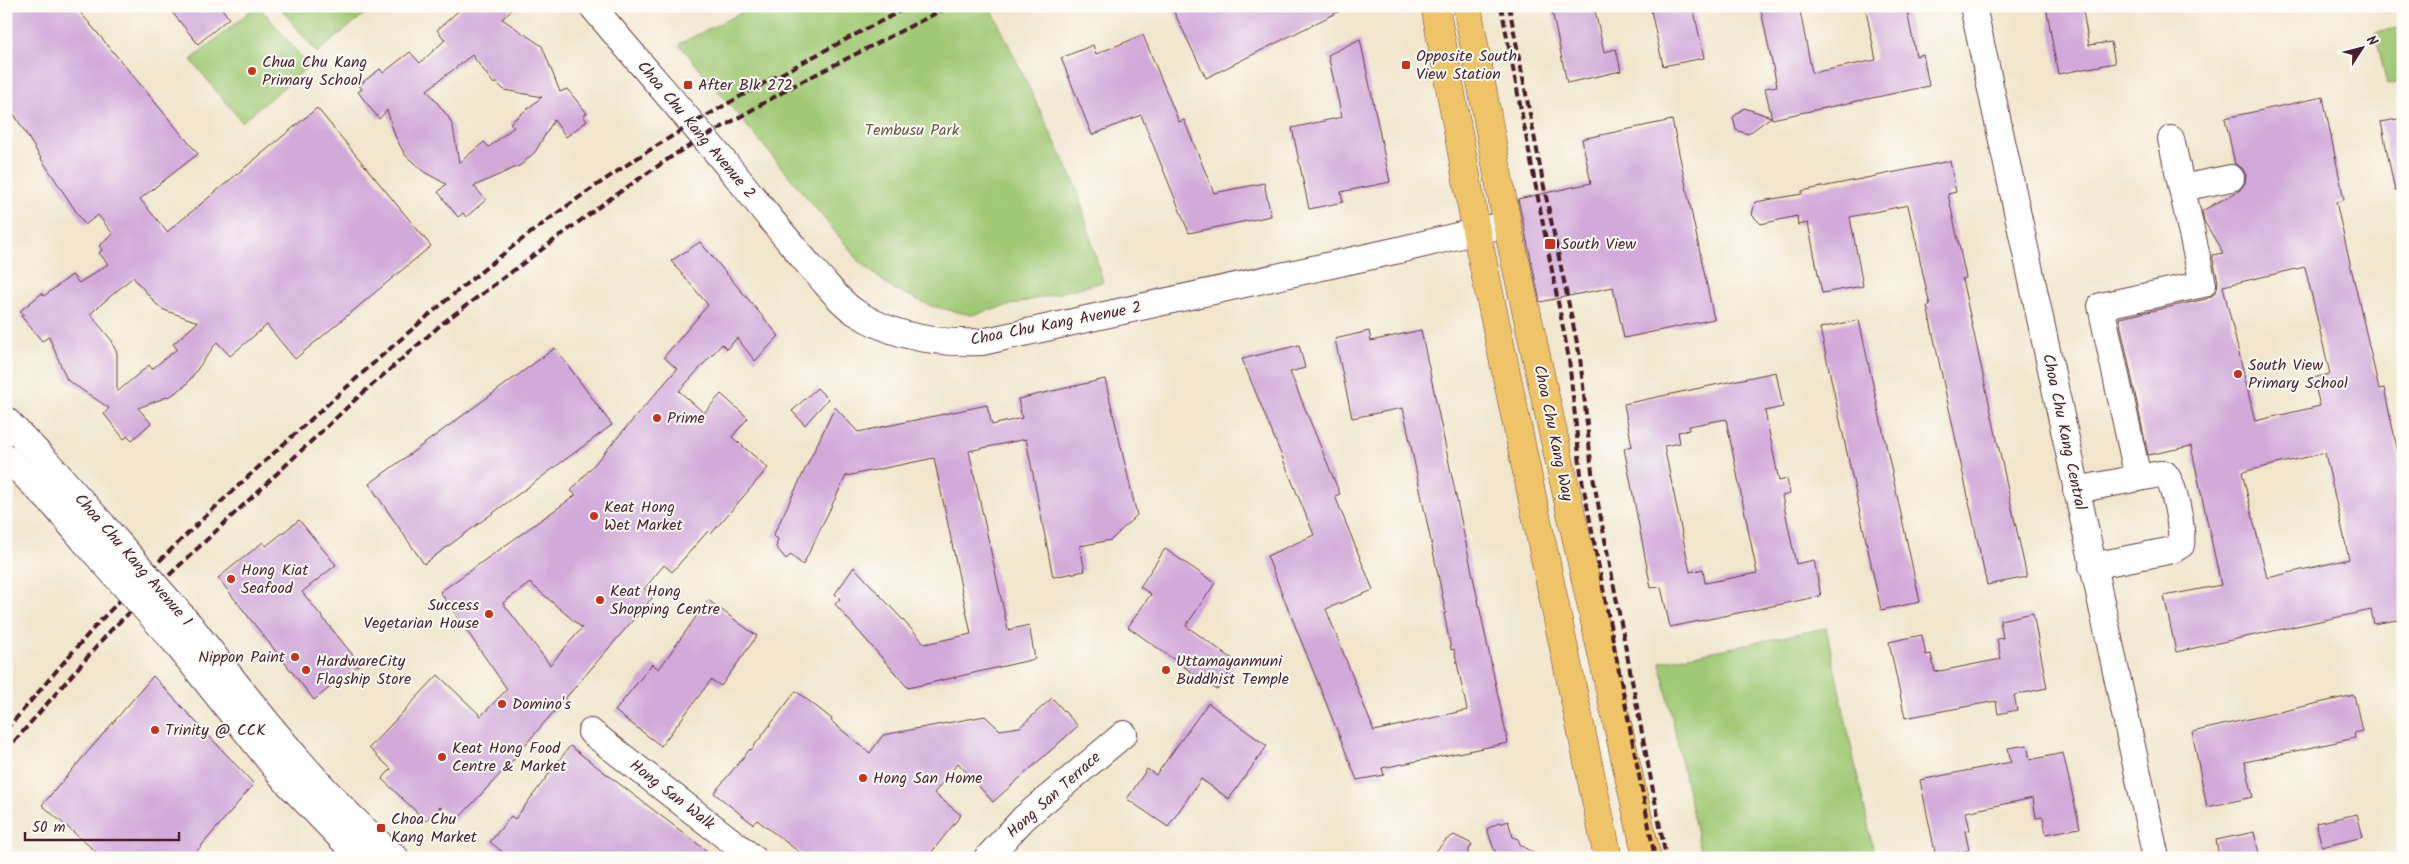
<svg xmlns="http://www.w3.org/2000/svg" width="2409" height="864" viewBox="0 0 2409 864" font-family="Kalam,sans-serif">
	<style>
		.green { fill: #a0c974; stroke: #757450 }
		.building { fill: #d1aad9; fill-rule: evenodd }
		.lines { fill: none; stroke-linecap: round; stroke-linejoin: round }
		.minor-casing { stroke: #633d43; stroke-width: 28 }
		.major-casing { stroke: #633d43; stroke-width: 29 }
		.minor { stroke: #fff; stroke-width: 26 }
		.major { stroke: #efc469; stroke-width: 28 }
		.rail { stroke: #4a1f2b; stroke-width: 4; stroke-dasharray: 8 4; stroke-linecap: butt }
		.minor-bridge-casing { stroke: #633d43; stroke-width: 28; stroke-linecap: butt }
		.minor-bridge { stroke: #fff; stroke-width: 26 }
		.poi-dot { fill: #c8321e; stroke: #fdfcf7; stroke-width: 2 }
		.labels { text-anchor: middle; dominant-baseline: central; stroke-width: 4; stroke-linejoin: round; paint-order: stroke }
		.poi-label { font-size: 16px; fill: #4a1f2b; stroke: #fdfcf7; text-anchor: start }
		.street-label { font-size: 16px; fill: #4a1f2b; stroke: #fdfcf7 }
		.park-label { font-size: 16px; fill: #685a45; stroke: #fdfcf7 }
	</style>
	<rect width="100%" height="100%" fill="#fdfcf7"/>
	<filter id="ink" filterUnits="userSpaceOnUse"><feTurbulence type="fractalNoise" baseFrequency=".02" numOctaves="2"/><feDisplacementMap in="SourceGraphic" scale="10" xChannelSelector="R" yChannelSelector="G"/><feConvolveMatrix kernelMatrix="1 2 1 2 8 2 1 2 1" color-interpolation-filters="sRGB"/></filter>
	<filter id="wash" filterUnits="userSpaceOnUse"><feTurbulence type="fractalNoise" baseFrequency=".0096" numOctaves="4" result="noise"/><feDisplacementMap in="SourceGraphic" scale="20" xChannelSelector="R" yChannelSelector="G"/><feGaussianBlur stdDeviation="1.12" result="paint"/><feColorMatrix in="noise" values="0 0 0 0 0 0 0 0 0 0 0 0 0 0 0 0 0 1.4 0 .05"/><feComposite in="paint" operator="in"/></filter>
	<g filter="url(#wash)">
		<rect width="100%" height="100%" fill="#f1e6cc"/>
		<!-- green -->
		<g class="green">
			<path d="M256 6H259L309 66 242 122 191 60Z"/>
			<path d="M279 6H374L317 53Z"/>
			<path d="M754 6H990L1076 186 1103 282 971 315 931 306 890 287 861 263 679 44Z"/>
			<path d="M2403 27V81L2387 85 2375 32Z"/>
			<path d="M1826 628 1875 858H1702L1660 662Z"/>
		</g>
		<g id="blocks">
			<!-- building -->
			<g class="building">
				<path d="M6 6H75L198 154 140 199 167 232 317 108 431 246 295 359 267 325 230 356 217 342 186 385 172 395 138 408 151 423 132 440 128 436 124 439 104 414 109 408 67 380 49 337 42 341 21 316 24 314 20 311 42 293 44 296 72 275 79 283 108 264 99 253 102 250 99 246 113 234 98 215 85 225 42 160 6 101ZM133 277 156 304 164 310 198 322 173 344 177 349 152 369 149 365 117 392V353L112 343 113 342 90 314Z"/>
				<path d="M167 6H220L229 18 198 44Z"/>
				<path d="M464 6H515L502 19 542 46 560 92 567 89 587 113 583 116 587 121 566 137 554 120 535 152 521 165 474 186 486 200 466 217 463 213 458 217 438 192 446 184 424 172 405 155 395 136 387 110 379 119 358 92 362 89 359 85 380 69 383 73 410 52 420 63 445 40 437 30ZM472 55 494 84 496 82 504 90 542 97 510 123 514 127 489 147 484 142 459 163 453 127 449 118 427 90Z"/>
				<path d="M1171 6H1350L1206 78Z"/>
				<path d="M1551 6H1594L1604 52 1616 49 1621 71 1567 83Z"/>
				<path d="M1650 6H1693L1704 58 1663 66Z"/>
				<path d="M1760 6H1799L1812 73 1876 60 1865 6H1906L1916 56 1923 54 1929 86 1772 119 1765 88 1777 86Z"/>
				<path d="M2046 6H2082L2089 45 2111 42 2115 63 2058 74Z"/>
				<path d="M1143 35 1179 122 1184 120 1214 193 1264 183 1271 216 1189 233 1141 115 1092 135 1061 58 1093 45 1096 54Z"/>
				<path d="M1360 39 1390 182 1341 192 1343 202 1309 209 1292 128 1342 117 1328 55Z"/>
				<path d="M2323 97 2344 200 2336 202 2379 389 2384 388 2403 476V619L2374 624 2371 610 2176 652 2164 596 2221 585 2191 446 2148 455 2119 318 2206 299 2213 295 2217 289 2218 281 2212 255 2223 253 2204 221 2202 211 2240 190 2245 183 2246 175 2242 168 2235 164 2225 118ZM2305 267 2330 374 2313 378 2320 406 2255 421 2223 286ZM2325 453 2349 559 2267 578 2242 472Z"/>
				<path d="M1744 108 1771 117 1748 134 1736 130 1733 117Z"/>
				<path d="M2403 118V190L2395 191 2381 122Z"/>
				<path d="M1672 120 1714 319 1624 338 1613 287 1540 302 1518 199 1591 183 1582 139Z"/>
				<path d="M1950 161 1956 192 1948 194 1966 278 1962 279 2027 577 1987 585 1927 306H1930L1908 205 1850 217 1863 286 1822 293 1808 223 1798 225 1797 216 1761 224 1752 215 1755 202 1802 194V191Z"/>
				<path d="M700 242 779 336 755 361 737 338 727 349 722 344 679 391 704 413 721 394 748 418 732 437 768 468 711 534 708 531 672 572 664 565 644 589 653 597 519 752 520 753 455 822 440 807 426 821 382 779 391 769 369 748 438 675 481 716 507 689 440 592 576 495 571 491 677 369 664 357 708 305 671 261ZM530 583 582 628 550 665 503 603Z"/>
				<path d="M1859 320 1920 602 1881 610 1820 328Z"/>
				<path d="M1421 330 1508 743 1382 768 1384 775 1357 780 1267 556 1314 535 1242 359 1299 345 1305 368 1290 372 1340 494 1335 496 1373 590 1326 609 1374 731 1467 710 1454 649 1451 650 1444 613H1446L1403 408 1352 418 1335 339 1369 331 1371 341Z"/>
				<path d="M555 348 612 425 424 564 369 484Z"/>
				<path d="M1776 372 1783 407 1765 411 1779 481 1787 479 1790 494 1782 496 1796 564 1814 560 1821 596 1670 627 1661 587 1651 588 1624 448 1632 446 1624 404ZM1726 419 1757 573 1705 583 1703 569 1690 572 1664 446 1680 443 1678 432 1689 430V426Z"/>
				<path d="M1105 379 1137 515 1111 540 1080 546 1085 571 1053 577 1026 439 969 451 1008 630 1029 625 1035 659 908 688 835 604 840 599 835 594 854 567 925 644 971 634 934 458 846 476 803 565 791 555 786 559 776 547 778 539 773 536 835 407 858 432 987 405 992 425 1022 418 1018 399Z"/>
				<path d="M817 388 828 399 805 425 792 411Z"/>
				<path d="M299 520 336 565 302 592 360 664 314 700 218 578 263 542 266 546Z"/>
				<path d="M1165 549 1215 583 1186 626 1237 662 1217 690 1128 627 1151 594 1140 587Z"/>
				<path d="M708 600 757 636 721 686 711 680 661 746 615 711 652 664 659 669Z"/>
				<path d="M2033 613 2047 688 2014 695 2017 710 1998 714 1996 701 1905 718 1889 642 1922 635 1926 655 1931 654 1935 672 2001 659 1997 639 2003 638 2000 620Z"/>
				<path d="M153 676 254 784 191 858H103L42 805Z"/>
				<path d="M796 691 832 719 831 721 870 753 883 735 985 716 1000 730 1020 727 1052 698 1078 726 993 802 958 763 934 793 961 815 927 858H807L757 820 753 824 714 793 750 749 751 750Z"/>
				<path d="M2354 695 2362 731 2354 733 2355 738 2245 762 2253 797 2207 807 2192 732Z"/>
				<path d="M1208 703 1267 746 1229 799 1201 779 1168 827 1127 799 1147 769 1156 775Z"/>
				<path d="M2027 745 2030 760 2063 753 2080 828 2046 834 2043 817 2036 818 2033 798 1966 812 1970 830 1965 831 1969 850 1936 857 1920 780 2011 762 2008 748Z"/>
				<path d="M570 746 630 792 716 858H510L490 842 511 816 515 819Z"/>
				<path d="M2357 814 2363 837 2322 847 2316 823Z"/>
				<path d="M1508 821 1513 837 1518 839 1520 844 1540 858H1497L1487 829 1500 822 1501 824Z"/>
				<path d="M2254 832 2260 858H2219L2216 840Z"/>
				<path d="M1454 835 1472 844 1465 858H1430L1446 840Z"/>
			</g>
		</g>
	</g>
	<g filter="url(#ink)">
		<use href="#blocks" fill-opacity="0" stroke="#633d43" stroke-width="1"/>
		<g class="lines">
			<defs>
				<g id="minor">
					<path d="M592 6C641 65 692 122 741 182 766 213 791 245 818 275 829 287 841 303 855 312 893 337 938 344 982 342L1399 250 1507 224"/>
					<path d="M1973 6 2156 858"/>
					<path d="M2182 188 2231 178"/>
					<path d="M6 420 47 462 103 525"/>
					<path d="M6 457 54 505 85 542"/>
					<path d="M2138 478 2101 306 2203 284 2171 139"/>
					<path d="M2076 490 2160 474H2165C2175 486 2183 530 2181 545L2173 550 2092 566"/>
					<path d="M190 625C254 706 317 791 396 858"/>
					<path d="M173 640 284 779 360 858"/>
					<path d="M591 732 753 858"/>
					<path d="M987 858 1024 818 1124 734"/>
				</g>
				<g id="major">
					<path d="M1435 6 1476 230 1608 858"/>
					<path d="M1467 6 1507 224 1647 858"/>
				</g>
			</defs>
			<!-- minor casing -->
			<use href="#minor" class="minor-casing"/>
			<!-- major casing -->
			<use href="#major" class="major-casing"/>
			<!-- minor -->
			<use href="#minor" class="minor"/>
			<!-- major -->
			<use href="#major" class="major"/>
			<!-- rail -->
			<g class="rail">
				<path d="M1501 6 1569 359 1581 474 1655 858"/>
				<path d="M1509 6 1544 187 1580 357 1592 472 1666 858"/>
				<path d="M6 730C38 693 69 655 102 619 174 544 250 474 327 405 414 326 503 249 600 183 698 115 805 61 910 6"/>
				<path d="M6 751 111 630 356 399 444 322 611 198 677 153 795 85 950 6"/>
			</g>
			<defs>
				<g id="minor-bridge">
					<path d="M103 525 190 625"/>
					<path d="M85 542 173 640"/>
				</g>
			</defs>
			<!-- minor-bridge casing -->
			<use href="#minor-bridge" class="minor-bridge-casing"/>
			<!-- minor-bridge -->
			<use href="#minor-bridge" class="minor-bridge"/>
		</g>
	</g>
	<!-- markers -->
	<g class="poi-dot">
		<rect x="1401" y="60" width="10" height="10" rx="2.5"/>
		<circle cx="252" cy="71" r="5"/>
		<rect x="683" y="80" width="10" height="10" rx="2.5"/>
		<rect x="1544" y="238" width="12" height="12" rx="2.5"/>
		<circle cx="2238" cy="374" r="5"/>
		<circle cx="657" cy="418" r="5"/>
		<circle cx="594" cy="516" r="5"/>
		<circle cx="231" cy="579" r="5"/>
		<circle cx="600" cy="600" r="5"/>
		<circle cx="489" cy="614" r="5"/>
		<circle cx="295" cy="657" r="5"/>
		<circle cx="306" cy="670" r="5"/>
		<circle cx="1166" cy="670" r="5"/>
		<circle cx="502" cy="704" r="5"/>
		<circle cx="155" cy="730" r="5"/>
		<circle cx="442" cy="757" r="5"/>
		<circle cx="863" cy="778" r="5"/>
		<rect x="376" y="823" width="10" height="10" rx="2.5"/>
	</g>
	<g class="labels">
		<!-- poi labels -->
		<g class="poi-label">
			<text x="1416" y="56">Opposite South<tspan x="1416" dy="18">View Station</tspan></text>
			<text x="262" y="62">Chua Chu Kang<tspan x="262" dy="18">Primary School</tspan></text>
			<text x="698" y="85">After Blk 272</text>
			<text x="1561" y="244">South View</text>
			<text x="2248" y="365">South View<tspan x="2248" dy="18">Primary School</tspan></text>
			<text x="667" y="418">Prime</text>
			<text x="604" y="507">Keat Hong<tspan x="604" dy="18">Wet Market</tspan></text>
			<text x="241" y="570">Hong Kiat<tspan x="241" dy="18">Seafood</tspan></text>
			<text x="610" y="591">Keat Hong<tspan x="610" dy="18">Shopping Centre</tspan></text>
			<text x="479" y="605" text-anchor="end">Success<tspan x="479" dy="18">Vegetarian House</tspan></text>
			<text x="285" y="657" text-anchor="end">Nippon Paint</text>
			<text x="316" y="661">HardwareCity<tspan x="316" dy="18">Flagship Store</tspan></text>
			<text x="1176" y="661">Uttamayanmuni<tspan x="1176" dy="18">Buddhist Temple</tspan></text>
			<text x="512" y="704">Domino's</text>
			<text x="165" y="730">Trinity @ CCK</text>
			<text x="452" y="748">Keat Hong Food<tspan x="452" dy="18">Centre &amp; Market</tspan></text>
			<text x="873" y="778">Hong San Home</text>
			<text x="391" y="819">Choa Chu<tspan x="391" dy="18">Kang Market</tspan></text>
		</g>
		<!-- street labels -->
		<g class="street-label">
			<text transform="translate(696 130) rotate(50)">Choa Chu Kang Avenue 2</text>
			<text transform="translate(1056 324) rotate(-11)">Choa Chu Kang Avenue 2</text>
			<text transform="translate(2064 432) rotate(78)">Choa Chu Kang Central</text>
			<text transform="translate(1553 433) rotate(78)">Choa Chu Kang Way</text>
			<text transform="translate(133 560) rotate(49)">Choa Chu Kang Avenue 1</text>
			<text transform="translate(672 795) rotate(38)">Hong San Walk</text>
			<text transform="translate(1054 795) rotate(-42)">Hong San Terrace</text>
		</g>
		<!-- park labels -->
		<g class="park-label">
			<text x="912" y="130">Tembusu Park</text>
		</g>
	</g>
	<!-- margin -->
	<rect width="2409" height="864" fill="none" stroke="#fdfcf7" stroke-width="25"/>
	<!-- north arrow -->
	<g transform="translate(2362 48) rotate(54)" stroke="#fdfcf7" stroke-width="4" paint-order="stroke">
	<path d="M0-4L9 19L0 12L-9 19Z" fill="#4a1f2b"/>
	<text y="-8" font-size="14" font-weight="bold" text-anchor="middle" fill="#4a1f2b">N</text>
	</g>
	<!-- scale -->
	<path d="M25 832v8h154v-8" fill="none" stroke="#4a1f2b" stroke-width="2.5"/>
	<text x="32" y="832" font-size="15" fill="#4a1f2b" stroke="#fdfcf7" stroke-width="4" paint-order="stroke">50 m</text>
</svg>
